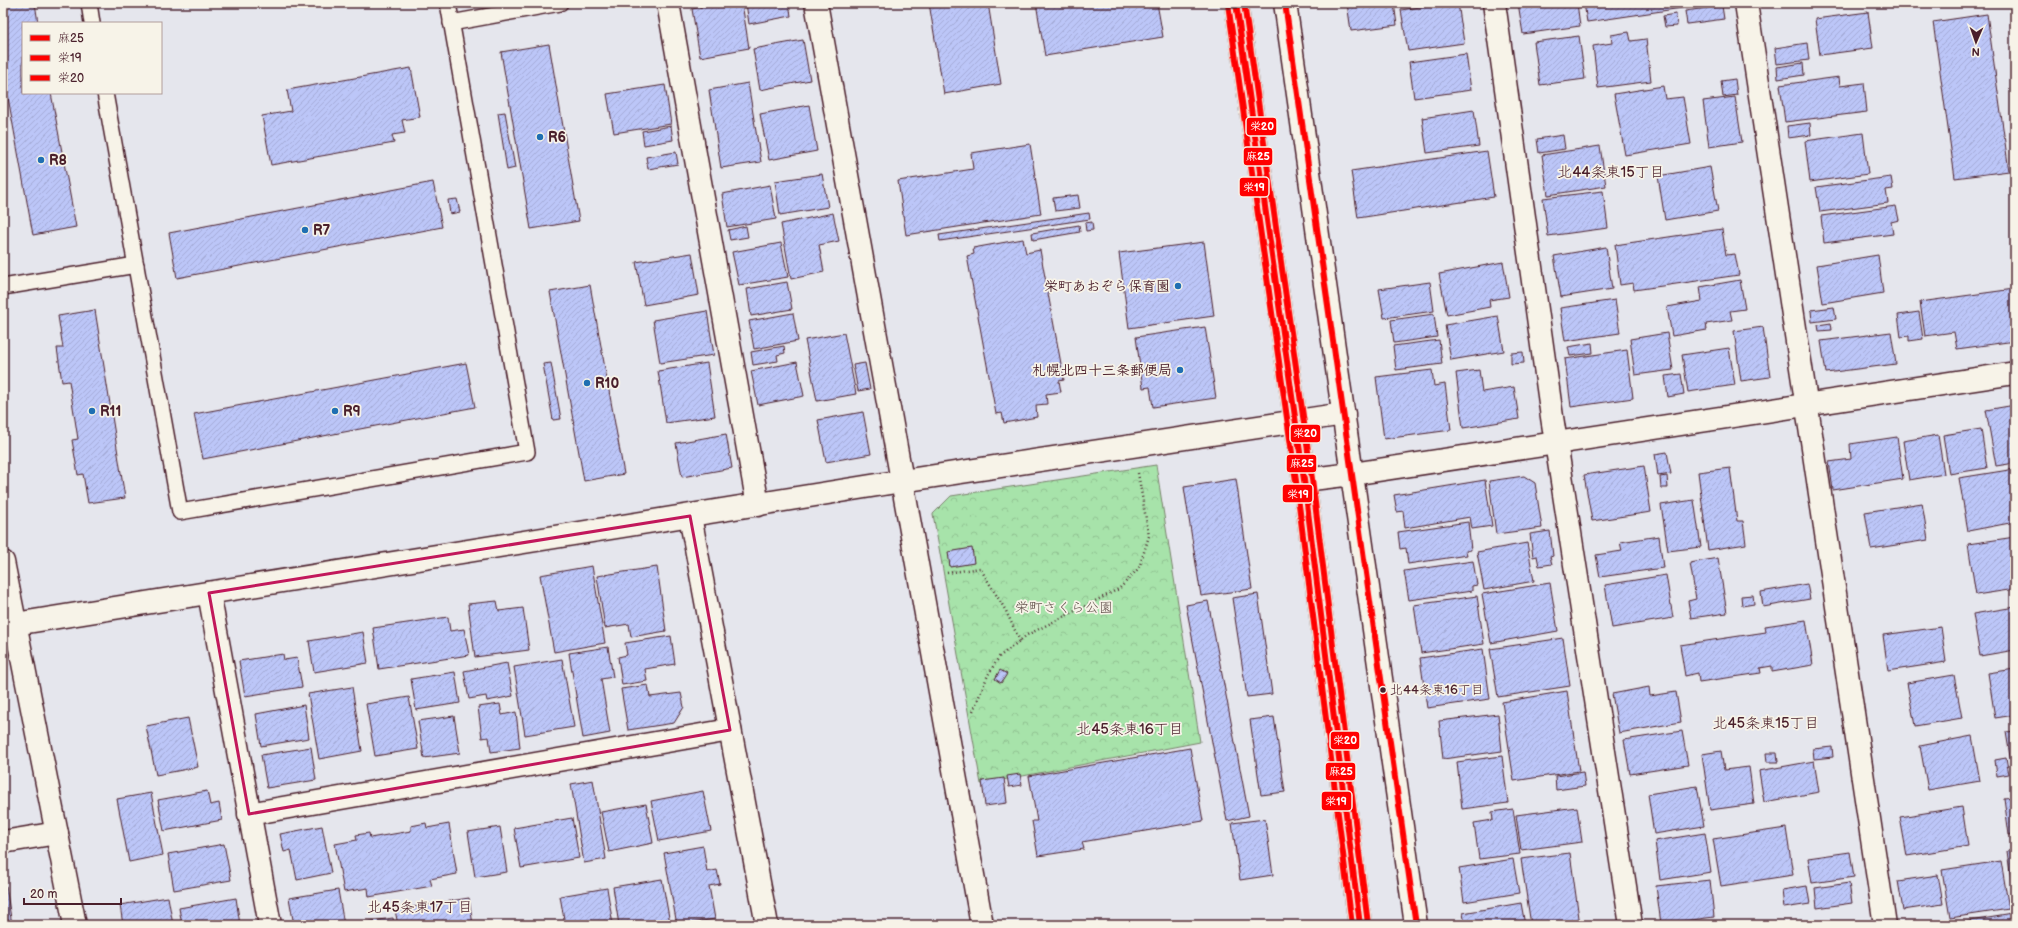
<svg xmlns="http://www.w3.org/2000/svg" width="2018" height="928" viewBox="0 0 2018 928" font-family="'Balsamiq Sans','Klee One',sans-serif">
	<style>
		.forest { fill: url(#forest-crowns); stroke: #78816a }
		.building { fill: url(#building-hatch); stroke: #4a1f2b }
		.lines { fill: none; stroke-linecap: round; stroke-linejoin: round }
		.service-casing { stroke: #4a1f2b; stroke-width: 18 }
		.minor-casing { stroke: #4a1f2b; stroke-width: 25 }
		.tertiary-casing { stroke: #4a1f2b; stroke-width: 25 }
		.path { stroke: #4a1f2b; stroke-width: 2.5; stroke-dasharray: 1 3; stroke-linecap: butt }
		.service { stroke: #f7f3e8; stroke-width: 15 }
		.minor { stroke: #f7f3e8; stroke-width: 22 }
		.tertiary { stroke: #f7f3e8; stroke-width: 22 }
		.bus-1-casing { stroke: #f7f3e8; stroke-width: 9 }
		.bus-2-casing { stroke: #f7f3e8; stroke-width: 9 }
		.bus-3-casing { stroke: #f7f3e8; stroke-width: 9 }
		.bus-1 { stroke: #f00; stroke-width: 6 }
		.bus-2 { stroke: #f00; stroke-width: 6 }
		.bus-3 { stroke: #f00; stroke-width: 6 }
		.marked { fill: none; stroke: #c2185b; stroke-width: 3; stroke-linejoin: round }
		.poi-dot { fill: #1f6fb2; stroke: #f7f3e8; stroke-width: 1.5 }
		.bus-dot { fill: #4a1f2b; stroke: #f7f3e8; stroke-width: 1.5 }
		.labels { text-anchor: middle; dominant-baseline: central; stroke-width: 3.5; stroke-linejoin: round; paint-order: stroke }
		.bus-label { font-size: 13px; fill: #4a1f2b; stroke: #f7f3e8; text-anchor: start }
		.poi-label { font-size: 14px; font-weight: bold; fill: #4a1f2b; stroke: #f7f3e8; text-anchor: start }
		.park-label { font-size: 14px; fill: #61504b; stroke: #f7f3e8 }
		.neighbourhood-label { font-size: 15px; fill: #4a1f2b; stroke: #f7f3e8 }
		.line-badge { stroke: #f7f3e8; stroke-width: 1.5 }
		.badge-label { font-size: 11px; text-anchor: middle; font-weight: bold; fill: #fff }
	</style>
	<defs>
		<pattern id="forest-crowns" width="20" height="18" patternUnits="userSpaceOnUse"><rect width="20" height="18" fill="#a7e3aa"/><path d="M2 6a3 3 0 1 1 6 0M12 15a3 3 0 1 1 6 0" fill="none" stroke="#91c292"/></pattern>
		<pattern id="building-hatch" width="6" height="6" patternUnits="userSpaceOnUse"><rect width="6" height="6" fill="#bcc6f8"/><path d="M-1 1l2-2M0 6l6-6M5 7l2-2" fill="none" stroke="#a3aad5"/></pattern>
	</defs>
	<rect width="100%" height="100%" fill="#e5e6ed"/>
	<filter id="ink" filterUnits="userSpaceOnUse"><feTurbulence type="fractalNoise" baseFrequency=".025" numOctaves="2"/><feDisplacementMap in="SourceGraphic" scale="8" xChannelSelector="R" yChannelSelector="G"/><feConvolveMatrix kernelMatrix="1 2 1 2 8 2 1 2 1" color-interpolation-filters="sRGB"/></filter>
	<g filter="url(#ink)">
		<!-- forest -->
		<path class="forest" d="M1156 465 1200 742 981 784 933 514 951 496Z"/>
		<!-- building -->
		<g class="building">
			<path d="M3 3H35L38 23H23V93H51L76 227 33 235 3 70Z"/>
			<path d="M726 3H742L749 48 700 57 692 9Z"/>
			<path d="M746 3H789L791 16 749 24Z"/>
			<path d="M929 3H988L1001 84 944 94Z"/>
			<path d="M1036 3H1157L1163 37 1045 56Z"/>
			<path d="M1347 3H1394L1397 25 1351 31Z"/>
			<path d="M1445 3H1458L1464 43 1408 51 1401 10Z"/>
			<path d="M1518 3H1577L1580 26 1523 34Z"/>
			<path d="M1584 3H1716L1587 22Z"/>
			<path d="M1722 6 1724 19 1687 24 1685 11Z"/>
			<path d="M1868 12 1873 48 1820 55 1815 19Z"/>
			<path d="M1676 14 1677 26 1665 27 1663 16Z"/>
			<path d="M1987 14 2009 171 1955 178 1933 22Z"/>
			<path d="M1629 32 1631 41 1646 39 1651 81 1598 88 1593 46 1612 43 1611 35Z"/>
			<path d="M1579 36 1585 79 1540 85 1534 42Z"/>
			<path d="M803 40 810 80 760 90 753 49Z"/>
			<path d="M1807 43 1809 60 1777 64 1775 48Z"/>
			<path d="M549 44 579 221 531 229 501 52Z"/>
			<path d="M1466 54 1471 90 1414 98 1409 62Z"/>
			<path d="M1803 63 1804 75 1778 79 1777 67Z"/>
			<path d="M411 68 420 117 402 120 405 133 392 135 394 143 271 165 262 116 291 111 287 90Z"/>
			<path d="M1839 77 1840 86 1864 83 1867 112 1785 122 1780 85Z"/>
			<path d="M1735 79 1737 95 1723 97 1721 81Z"/>
			<path d="M748 83 761 162 721 168 709 90Z"/>
			<path d="M665 85 671 124 614 133 607 94Z"/>
			<path d="M1663 86 1665 99 1683 97 1691 144 1625 155 1614 94Z"/>
			<path d="M1735 97 1742 142 1709 147 1703 101Z"/>
			<path d="M809 105 817 151 769 160 760 114Z"/>
			<path d="M1474 110 1479 146 1427 153 1422 118Z"/>
			<path d="M505 112 515 168 507 170 498 113Z"/>
			<path d="M1810 123 1811 135 1788 138 1787 126Z"/>
			<path d="M671 126 673 140 644 145 642 131Z"/>
			<path d="M1863 133 1868 174 1810 182 1805 141Z"/>
			<path d="M1563 135 1565 149 1539 153 1537 139Z"/>
			<path d="M1030 144 1041 214 906 235 898 181 973 169 971 153Z"/>
			<path d="M1600 146 1606 186 1548 195 1542 155Z"/>
			<path d="M1487 151 1494 197 1358 218 1351 171Z"/>
			<path d="M676 152 678 164 648 169 646 157Z"/>
			<path d="M1710 167 1718 211 1665 220 1658 176Z"/>
			<path d="M822 174 828 207 780 215 775 181Z"/>
			<path d="M1891 177 1893 189 1886 190 1888 203 1820 212 1816 187Z"/>
			<path d="M433 182 442 227 177 278 169 233Z"/>
			<path d="M770 185 776 219 727 227 722 194Z"/>
			<path d="M1603 191 1608 228 1548 236 1543 198Z"/>
			<path d="M1078 195 1080 208 1055 211 1053 198Z"/>
			<path d="M457 199 460 212 450 214 448 200Z"/>
			<path d="M1896 206 1899 220 1891 222 1893 234 1824 243 1821 216Z"/>
			<path d="M833 213 839 241 819 245 824 272 791 279 781 224Z"/>
			<path d="M1089 213 1090 219 940 241 939 235Z"/>
			<path d="M1092 222 1093 230 1086 231 1085 223Z"/>
			<path d="M1079 225 1080 232 1033 240 1032 233Z"/>
			<path d="M746 226 748 237 730 240 728 230Z"/>
			<path d="M1722 229 1726 255 1735 254 1739 275 1634 290 1633 283 1620 285 1615 245Z"/>
			<path d="M1023 239 1026 253 1040 250 1064 380 1059 381 1061 392 1046 394 1047 404 1036 405 1037 417 1004 423 1002 413 996 414 967 256 974 254 973 248Z"/>
			<path d="M1204 242 1214 316 1129 328 1119 253Z"/>
			<path d="M781 243 788 277 739 285 732 252Z"/>
			<path d="M1606 247 1612 289 1561 297 1554 256Z"/>
			<path d="M692 253 699 295 644 305 636 262Z"/>
			<path d="M1878 255 1883 293 1823 303 1817 265Z"/>
			<path d="M1503 262 1509 297 1489 300 1490 307 1447 315 1439 274Z"/>
			<path d="M1740 280 1745 309 1730 311 1732 320 1706 324 1707 330 1672 336 1667 307 1702 301 1700 287Z"/>
			<path d="M787 282 792 309 751 316 747 289Z"/>
			<path d="M1430 282 1434 311 1384 318 1379 289Z"/>
			<path d="M590 285 624 474 584 481 550 292Z"/>
			<path d="M2014 289 2015 341 1957 349 1954 332 1925 336 1920 302Z"/>
			<path d="M1615 300 1620 333 1565 341 1560 308Z"/>
			<path d="M1834 307 1836 319 1812 322 1811 310Z"/>
			<path d="M95 310 125 498 88 503 83 474 78 475 72 440 78 439 69 381 62 382 57 348H63L58 316Z"/>
			<path d="M707 311 714 355 660 363 653 320Z"/>
			<path d="M1919 312 1923 339 1909 341V336L1901 337 1898 315Z"/>
			<path d="M793 313 798 341 754 349 749 321Z"/>
			<path d="M1434 314 1437 337 1394 343 1391 320Z"/>
			<path d="M1498 316 1504 351 1451 360 1445 325Z"/>
			<path d="M1831 323 1832 330 1819 331 1818 325Z"/>
			<path d="M1205 327 1216 398 1153 407 1150 387 1143 388 1136 337Z"/>
			<path d="M1763 327 1770 377 1741 381 1734 331Z"/>
			<path d="M1891 332 1896 364 1826 373 1821 341Z"/>
			<path d="M844 333 856 394 817 401 805 340Z"/>
			<path d="M1667 333 1673 370 1635 375 1630 339Z"/>
			<path d="M1439 340 1442 364 1396 370 1393 346Z"/>
			<path d="M1592 343 1593 353 1570 356 1568 347Z"/>
			<path d="M784 346 785 353 777 355 778 361 753 365 751 352Z"/>
			<path d="M1729 348 1735 385 1688 392 1682 355Z"/>
			<path d="M1627 350 1633 398 1571 407 1565 359Z"/>
			<path d="M1523 352 1524 363 1511 364V353Z"/>
			<path d="M797 362 804 396 758 405 751 371Z"/>
			<path d="M466 363 475 407 203 459 194 414Z"/>
			<path d="M551 363 561 419 553 420 543 364Z"/>
			<path d="M707 363 715 416 666 423 658 371Z"/>
			<path d="M865 363 870 389 858 391 853 365Z"/>
			<path d="M1432 370 1434 386 1445 384 1451 430 1384 439 1376 377Z"/>
			<path d="M1479 370 1482 392 1514 387 1519 419 1463 428 1456 373Z"/>
			<path d="M1681 374 1684 394 1668 397 1665 376Z"/>
			<path d="M2015 405V463L1996 466 1986 410Z"/>
			<path d="M863 412 871 454 826 462 818 420Z"/>
			<path d="M1981 429 1987 468 1949 474 1943 435Z"/>
			<path d="M726 434 732 468 682 477 676 443Z"/>
			<path d="M1938 435 1944 474 1909 480 1903 441Z"/>
			<path d="M1897 437 1903 479 1833 490 1829 462 1851 459 1850 444Z"/>
			<path d="M1667 452 1671 474 1658 476 1655 454Z"/>
			<path d="M1644 466 1651 512 1592 521 1584 475Z"/>
			<path d="M1730 468 1737 521H1743L1746 544 1708 550 1698 472Z"/>
			<path d="M2015 469V522L1968 531 1959 478Z"/>
			<path d="M1524 476 1535 483 1542 528 1496 534 1489 481Z"/>
			<path d="M1667 476 1668 488H1661L1660 477Z"/>
			<path d="M1236 479 1252 589 1201 596 1184 487Z"/>
			<path d="M1485 480 1492 526 1472 529 1470 517 1405 528 1403 511 1397 512 1394 495Z"/>
			<path d="M1694 500 1701 547 1668 551 1661 505Z"/>
			<path d="M1922 503 1928 540 1871 549 1865 512Z"/>
			<path d="M1468 522 1471 550 1466 551 1467 555 1408 564 1406 548 1400 549 1398 532Z"/>
			<path d="M1550 531 1553 556 1550 557 1552 564 1539 566 1537 556 1533 557 1530 534Z"/>
			<path d="M1659 536 1663 568 1600 577 1596 555 1622 551 1620 542Z"/>
			<path d="M2015 537V589L1976 595 1968 544Z"/>
			<path d="M1527 543 1534 581 1484 590 1477 552Z"/>
			<path d="M972 548 974 563 950 567 948 552Z"/>
			<path d="M1718 558 1727 613 1691 618 1688 601 1696 599 1690 563Z"/>
			<path d="M1473 561 1477 585 1472 586V591L1409 600 1404 571Z"/>
			<path d="M592 566 605 643 554 652 540 575Z"/>
			<path d="M657 567 666 631 631 637 629 624 605 628 597 576Z"/>
			<path d="M1666 575 1673 618 1612 628 1605 585Z"/>
			<path d="M1550 583 1558 631 1491 643 1482 594Z"/>
			<path d="M1807 584 1810 599 1763 607 1761 592Z"/>
			<path d="M1258 594 1272 694 1247 697 1232 598Z"/>
			<path d="M1753 595 1754 604 1742 606 1741 596Z"/>
			<path d="M1477 596 1484 644 1421 653 1414 605Z"/>
			<path d="M497 601 499 611 523 608 529 650 475 657 468 604Z"/>
			<path d="M1208 601 1249 816 1227 821 1186 605Z"/>
			<path d="M2015 607V650L1980 656 1973 614Z"/>
			<path d="M448 617 450 631 464 629 469 655 379 669 373 628Z"/>
			<path d="M1806 620 1813 665 1772 672V666L1760 668 1761 673 1699 682 1698 673 1685 676 1680 645 1766 632 1765 626Z"/>
			<path d="M1941 627 1946 662 1888 671 1883 635Z"/>
			<path d="M363 632 368 663 314 672 309 641Z"/>
			<path d="M671 636 675 664 645 669 647 681 622 685 618 657 627 655 625 643Z"/>
			<path d="M1563 638 1570 686 1498 697 1490 649Z"/>
			<path d="M608 647 613 677 601 679 610 733 583 738 569 653Z"/>
			<path d="M1483 649 1490 699 1427 708 1420 658Z"/>
			<path d="M283 654 284 660 297 658 302 687 245 696 239 661Z"/>
			<path d="M562 659 574 727 525 735 514 667Z"/>
			<path d="M507 663 513 696 487 701 486 696 469 699 464 671Z"/>
			<path d="M2015 669V715L1995 718 1988 673Z"/>
			<path d="M1000 670 1007 674 1001 683 995 679Z"/>
			<path d="M455 672 460 703 416 710 411 679Z"/>
			<path d="M1954 675 1962 718 1915 726 1907 683Z"/>
			<path d="M648 685 650 697 681 693 684 707 674 723 628 730 621 689Z"/>
			<path d="M352 687 362 751 319 759 308 694Z"/>
			<path d="M1649 687 1650 696 1676 692 1681 722 1619 733 1612 694Z"/>
			<path d="M1567 691 1579 771 1514 781 1502 702Z"/>
			<path d="M409 697 418 749 375 756 366 704Z"/>
			<path d="M500 704 502 715 516 712 520 748 491 752 489 737 482 738 478 707Z"/>
			<path d="M304 705 309 738 261 746 256 714Z"/>
			<path d="M1498 714 1502 751 1443 759 1439 721Z"/>
			<path d="M454 716 460 753 424 758 418 721Z"/>
			<path d="M1274 717 1285 792 1261 795 1250 720Z"/>
			<path d="M188 718 198 767 156 775 146 726Z"/>
			<path d="M1682 731 1688 765 1630 774 1624 740Z"/>
			<path d="M2015 731V775H2013L2006 732Z"/>
			<path d="M1972 736 1980 781 1928 790 1920 746Z"/>
			<path d="M311 747 316 780 267 788 261 755Z"/>
			<path d="M1832 747 1833 757 1814 759 1813 749Z"/>
			<path d="M1190 748 1203 821 1082 842 1084 849 1038 856 1032 821H1037L1029 776Z"/>
			<path d="M1721 751 1724 770 1749 767 1754 804 1710 810 1702 754Z"/>
			<path d="M1766 753H1777L1778 762H1767Z"/>
			<path d="M1502 756 1508 803 1462 809 1457 762Z"/>
			<path d="M2006 758 2009 774 1997 776 1995 760Z"/>
			<path d="M1814 761 1819 792 1764 802 1759 771Z"/>
			<path d="M1583 772 1585 786 1556 790 1555 776Z"/>
			<path d="M1020 774 1022 785 1009 787 1007 776Z"/>
			<path d="M1004 778 1007 803 985 806 982 781Z"/>
			<path d="M593 780 606 859 584 863 571 784Z"/>
			<path d="M1697 786 1704 826 1654 834 1648 794Z"/>
			<path d="M207 791 210 805 219 803 222 820 164 831 158 800Z"/>
			<path d="M703 791 711 831 659 841 651 801Z"/>
			<path d="M151 793 163 855 129 862 117 799Z"/>
			<path d="M2015 797V834L2009 835 2004 798Z"/>
			<path d="M646 804 653 843 609 852 601 812Z"/>
			<path d="M1577 807 1582 842 1521 850 1516 815Z"/>
			<path d="M1962 807 1968 846 1907 856 1900 817Z"/>
			<path d="M1513 809 1520 854 1479 859 1474 823 1493 820 1492 812Z"/>
			<path d="M572 818 579 858 521 868 514 828Z"/>
			<path d="M1265 819 1273 875 1240 880 1232 823Z"/>
			<path d="M426 823 427 828 449 824 457 874 430 879 432 886 369 897 368 888 344 892 335 844 357 840 356 835 369 833 370 838 411 831V826Z"/>
			<path d="M322 826 331 873 297 880 291 850 284 852 280 834Z"/>
			<path d="M500 827 507 872 475 877 468 832Z"/>
			<path d="M1786 828 1793 875 1721 886 1713 839Z"/>
			<path d="M1705 833 1711 872 1660 880 1655 841Z"/>
			<path d="M224 844 231 880 174 890 168 854Z"/>
			<path d="M703 846 707 872 717 870 720 884 709 886 715 919 677 925 664 853Z"/>
			<path d="M2015 850V887H2012L2007 851Z"/>
			<path d="M1850 852 1854 877 1812 883 1808 858Z"/>
			<path d="M1570 853 1580 925H1531L1521 859Z"/>
			<path d="M1513 859 1519 893 1464 902 1459 868Z"/>
			<path d="M2001 861 2009 909 1950 918 1942 870Z"/>
			<path d="M1938 875 1943 904 1903 910 1898 881Z"/>
			<path d="M662 879 670 923 658 925H619L613 887Z"/>
			<path d="M1710 880 1714 917 1661 924 1656 886Z"/>
			<path d="M1849 883 1852 903 1817 908 1815 888Z"/>
			<path d="M3 886H6L12 925H3Z"/>
			<path d="M1807 886 1810 904 1784 908 1782 890Z"/>
			<path d="M607 888 613 925H565L560 896Z"/>
			<path d="M338 890 344 925H294L289 898Z"/>
			<path d="M168 897 173 925H123L120 905Z"/>
			<path d="M236 898 240 925H182L179 908Z"/>
			<path d="M469 898 473 925H398L395 910Z"/>
			<path d="M1521 903 1525 925H1465L1463 913Z"/>
			<path d="M2013 914 2014 925H1957V923Z"/>
			<path d="M393 918 394 925H350V924Z"/>
		</g>
		<g class="lines">
			<defs>
				<g id="service">
					<path d="M89 3 92 23"/>
					<path d="M451 23 560 3"/>
					<path d="M105 93 180 512 527 452 448 3"/>
					<path d="M3 287 136 265"/>
				</g>
				<g id="minor">
					<path d="M668 3 758 505"/>
					<path d="M816 3 982 925"/>
					<path d="M1494 3 1552 417 1631 925"/>
					<path d="M1746 3 1885 925"/>
					<path d="M1304 480 1352 474 2015 373"/>
					<path d="M690 516 767 925"/>
					<path d="M3 562 75 925"/>
					<path d="M209 593 270 925"/>
					<path d="M15 624 902 481 1344 414"/>
					<path d="M249 814 730 730"/>
					<path d="M3 842 57 833"/>
				</g>
				<g id="tertiary">
					<path d="M1236 3 1304 480 1360 925"/>
					<path d="M1285 3 1416 925"/>
				</g>
			</defs>
			<!-- service casing -->
			<use href="#service" class="service-casing"/>
			<!-- minor casing -->
			<use href="#minor" class="minor-casing"/>
			<!-- tertiary casing -->
			<use href="#tertiary" class="tertiary-casing"/>
			<!-- path -->
			<g class="path">
				<path d="M947 573 980 568 1006 611 1020 641"/>
				<path d="M973 711 988 675 999 657 1027 635 1119 589 1139 568 1149 536 1138 473"/>
			</g>
			<!-- service -->
			<use href="#service" class="service"/>
			<!-- minor -->
			<use href="#minor" class="minor"/>
			<!-- tertiary -->
			<use href="#tertiary" class="tertiary"/>
			<defs>
				<g id="bus-1">
					<path d="M1236 3 1304 480 1360 925"/>
					<path d="M1285 3 1416 925"/>
				</g>
				<path id="bus-2" d="M1228 4 1296 481 1352 925"/>
				<path id="bus-3" d="M1244 3 1312 479 1368 924"/>
			</defs>
			<!-- bus-1 casing -->
			<use href="#bus-1" class="bus-1-casing"/>
			<!-- bus-2 casing -->
			<use href="#bus-2" class="bus-2-casing"/>
			<!-- bus-3 casing -->
			<use href="#bus-3" class="bus-3-casing"/>
			<!-- bus-1 -->
			<use href="#bus-1" class="bus-1"/>
			<!-- bus-2 -->
			<use href="#bus-2" class="bus-2"/>
			<!-- bus-3 -->
			<use href="#bus-3" class="bus-3"/>
		</g>
	</g>
	<!-- marked area -->
	<path class="marked" d="M690 516 730 730 249 814 209 593Z"/>
	<!-- markers -->
	<g class="poi-dot">
		<circle cx="540" cy="137" r="4"/>
		<circle cx="41" cy="160" r="4"/>
		<circle cx="305" cy="230" r="4"/>
		<circle cx="1178" cy="286" r="4"/>
		<circle cx="1180" cy="370" r="4"/>
		<circle cx="587" cy="383" r="4"/>
		<circle cx="92" cy="411" r="4"/>
		<circle cx="335" cy="411" r="4"/>
	</g>
	<circle class="bus-dot" cx="1383" cy="690" r="3.5"/>
	<g class="labels">
		<!-- bus labels -->
		<g class="bus-label">
			<text x="1390" y="690">北44条東16丁目</text>
		</g>
		<!-- poi labels -->
		<g class="poi-label">
			<text x="548" y="137">R6</text>
			<text x="49" y="160">R8</text>
			<text x="313" y="230">R7</text>
			<text x="1170" y="286" text-anchor="end">栄町あおぞら保育園</text>
			<text x="1172" y="370" text-anchor="end">札幌北四十三条郵便局</text>
			<text x="595" y="383">R10</text>
			<text x="100" y="411">R11</text>
			<text x="343" y="411">R9</text>
		</g>
		<!-- park labels -->
		<g class="park-label">
			<text x="1064" y="607">栄町さくら公園</text>
		</g>
		<!-- neighbourhood labels -->
		<g class="neighbourhood-label">
			<text x="1611" y="172">北44条東15丁目</text>
			<text x="1766" y="723">北45条東15丁目</text>
			<text x="1130" y="729">北45条東16丁目</text>
			<text x="420" y="907">北45条東17丁目</text>
		</g>
	</g>
	<g class="line-badge">
		<rect x="1246" y="117" width="31" height="19" rx="4" fill="#f00"/>
		<rect x="1243" y="147" width="30" height="19" rx="4" fill="#f00"/>
		<rect x="1239" y="177" width="30" height="20" rx="4" fill="#f00"/>
		<rect x="1290" y="424" width="31" height="19" rx="4" fill="#f00"/>
		<rect x="1286" y="454" width="31" height="19" rx="4" fill="#f00"/>
		<rect x="1282" y="484" width="31" height="19" rx="4" fill="#f00"/>
		<rect x="1330" y="731" width="30" height="19" rx="4" fill="#f00"/>
		<rect x="1325" y="762" width="31" height="19" rx="4" fill="#f00"/>
		<rect x="1321" y="791" width="31" height="20" rx="4" fill="#f00"/>
	</g>
	<g class="badge-label">
		<text x="1262" y="130">栄20</text>
		<text x="1258" y="160">麻25</text>
		<text x="1254" y="191">栄19</text>
		<text x="1305" y="437">栄20</text>
		<text x="1302" y="467">麻25</text>
		<text x="1298" y="498">栄19</text>
		<text x="1345" y="744">栄20</text>
		<text x="1341" y="775">麻25</text>
		<text x="1336" y="805">栄19</text>
	</g>
	<!-- margin -->
	<rect width="2018" height="928" fill="none" stroke="#f7f3e8" stroke-width="16"/>
	<rect x="8" y="8" width="2002" height="912" fill="none" stroke="#4a1f2b" stroke-width="1.5" filter="url(#ink)"/>
	<!-- legend -->
	<rect x="22" y="22" width="140" height="72" fill="#f7f3e8" stroke="#b29e9c"/>
	<rect x="30" y="35" width="20" height="6" fill="#ff0000" stroke="#b29e9c"/>
	<text x="58" y="42" font-size="12" fill="#4a1f2b">麻25</text>
	<rect x="30" y="55" width="20" height="6" fill="#ff0000" stroke="#b29e9c"/>
	<text x="58" y="62" font-size="12" fill="#4a1f2b">栄19</text>
	<rect x="30" y="75" width="20" height="6" fill="#ff0000" stroke="#b29e9c"/>
	<text x="58" y="82" font-size="12" fill="#4a1f2b">栄20</text>
	<!-- north arrow -->
	<g transform="translate(1976 42) rotate(182)" stroke="#f7f3e8" stroke-width="3" paint-order="stroke">
	<path d="M0-3L7 15L0 10L-7 15Z" fill="#4a1f2b"/>
	<text y="-6" font-size="11" font-weight="bold" text-anchor="middle" fill="#4a1f2b">N</text>
	</g>
	<!-- scale -->
	<path d="M24 898v6h97v-6" fill="none" stroke="#4a1f2b" stroke-width="2"/>
	<text x="30" y="898" font-size="12" fill="#4a1f2b" stroke="#f7f3e8" stroke-width="3" paint-order="stroke">20 m</text>
</svg>
